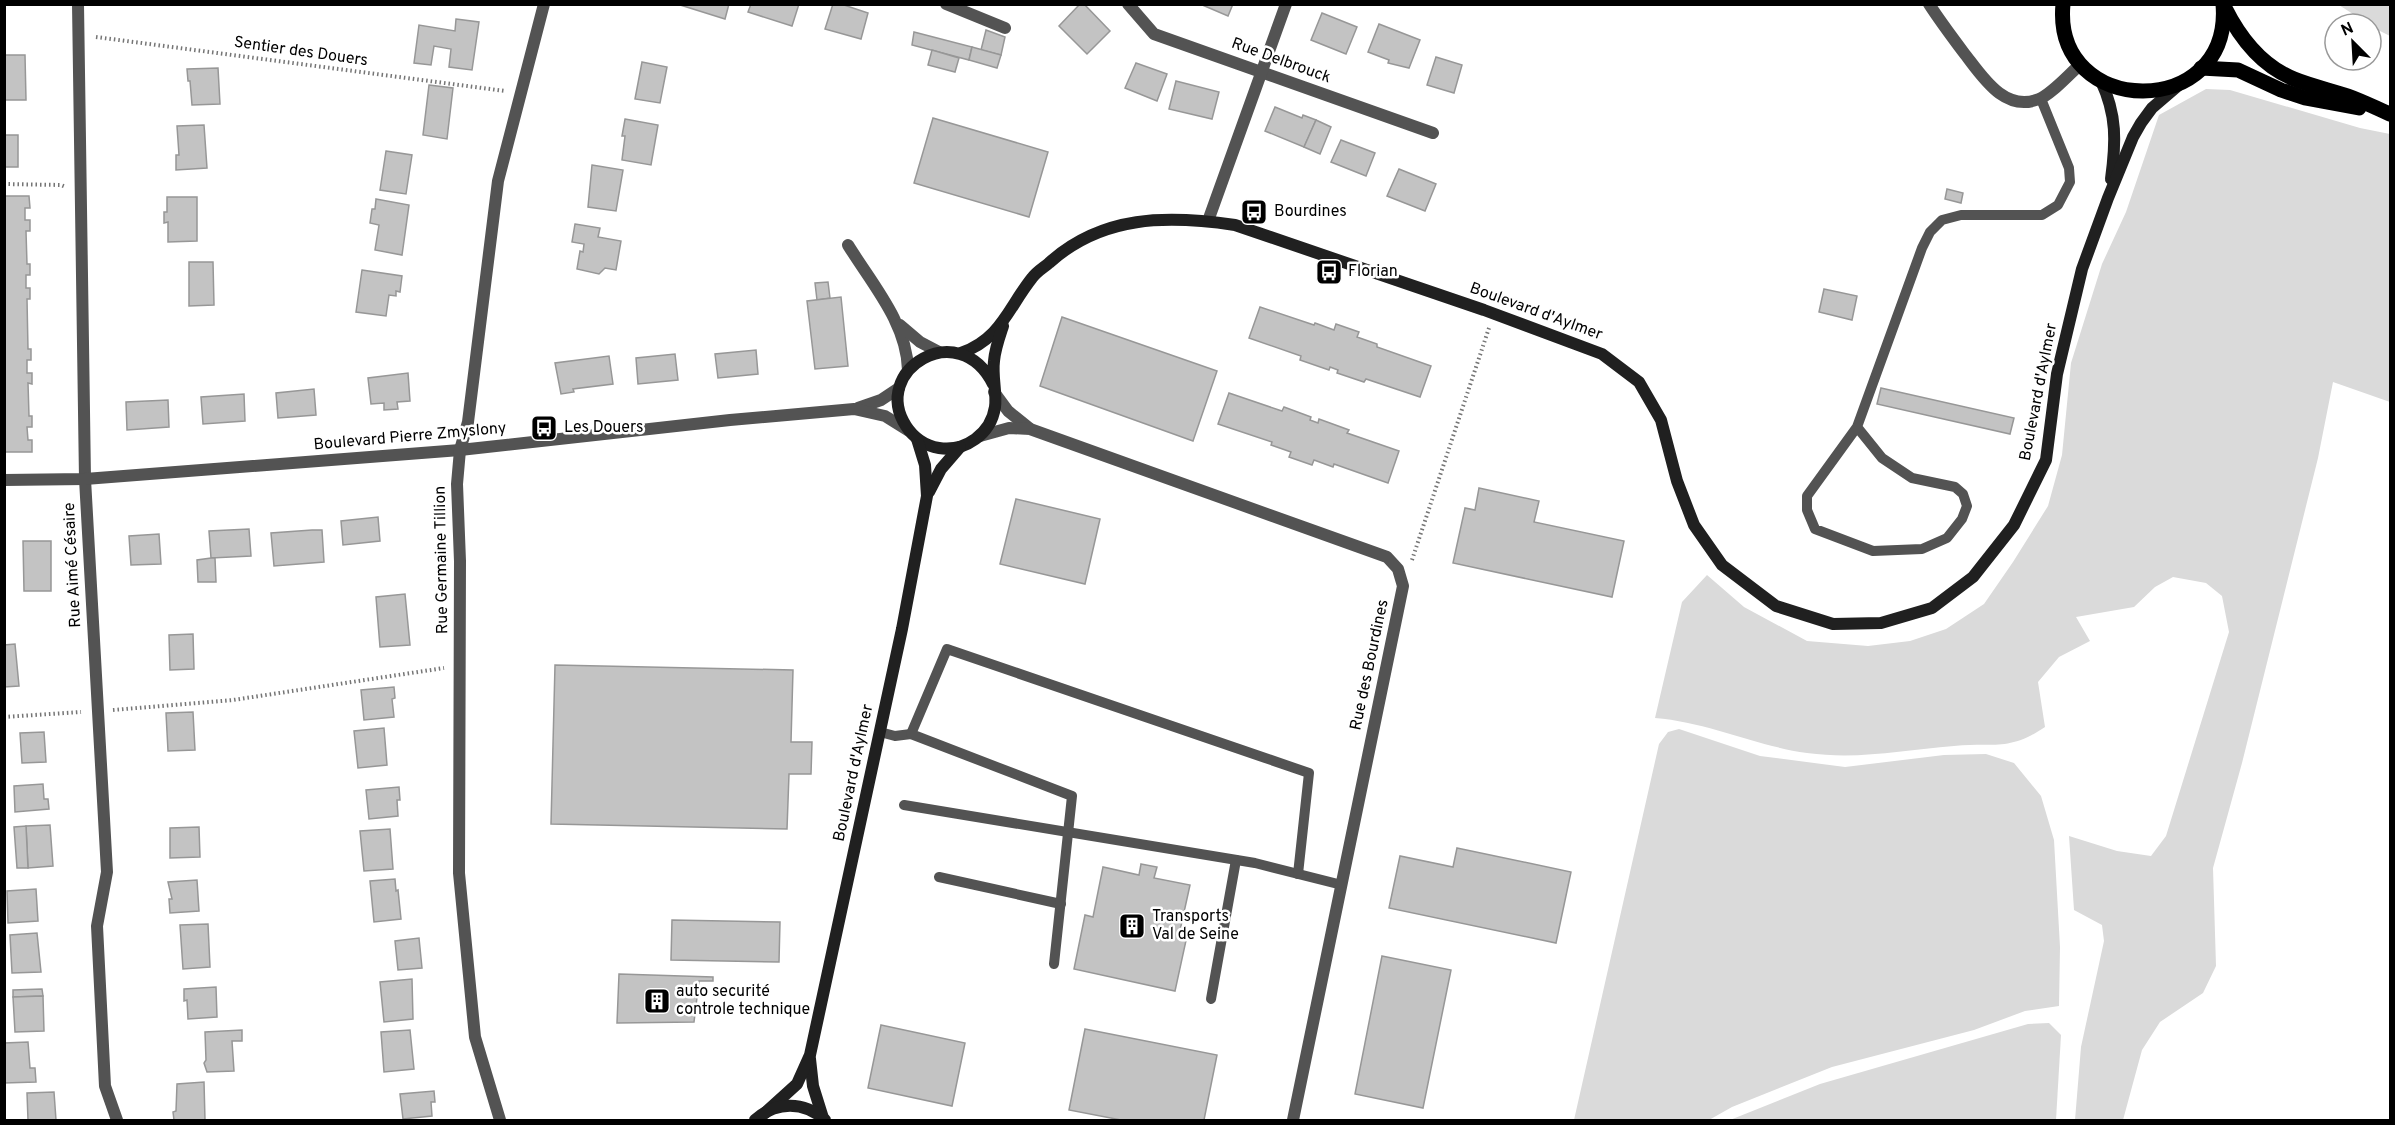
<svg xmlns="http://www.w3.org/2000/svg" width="2395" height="1125" viewBox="0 0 2395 1125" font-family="Overpass,sans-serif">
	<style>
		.green { fill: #dadada }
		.building { fill: #c3c3c3; stroke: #979797; stroke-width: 1.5 }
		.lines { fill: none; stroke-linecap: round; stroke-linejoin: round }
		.path { stroke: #757575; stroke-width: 4; stroke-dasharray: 1.5 3; stroke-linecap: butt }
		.lane { stroke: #535353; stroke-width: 10 }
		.street { stroke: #535353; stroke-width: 12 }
		.secondary { stroke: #202020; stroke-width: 12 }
		.primary { stroke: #000; stroke-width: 15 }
		.labels { text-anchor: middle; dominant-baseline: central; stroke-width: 5; stroke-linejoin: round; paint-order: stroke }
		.street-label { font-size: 16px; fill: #000; stroke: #fff }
		.poi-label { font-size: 16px; fill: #000; stroke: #fff; text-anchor: start }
	</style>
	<rect width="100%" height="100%" fill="#fff"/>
	<!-- green -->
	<g class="green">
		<path d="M2339 5H2390V36L2376 29Z"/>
		<path d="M2206 89 2230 90 2360 128 2390 134V402L2333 382 2318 458 2242 763 2213 868 2216 966 2203 993 2160 1022 2142 1050 2123 1120H2075L2081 1047 2104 941 2102 925 2074 910 2069 836 2117 851 2151 856 2166 836 2229 632 2222 596 2206 583 2173 577 2155 587 2134 607 2076 617 2090 641 2059 657 2038 682 2045 727C2008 752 1994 742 1954 746 1904 750 1858 760 1807 753 1756 746 1707 722 1655 718L1682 602 1707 575 1744 607 1807 641 1868 646 1910 641 1946 629 1984 604 2013 562 2048 506 2062 455 2071 363 2102 264 2126 212 2159 115Z"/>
		<path d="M1679 729 1760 756 1845 767 1944 755 1986 754 2014 763 2041 796 2054 840 2060 947 2059 1006 2025 1011 1974 1030 1832 1067 1732 1107 1709 1120H1574L1659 744 1668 732Z"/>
		<path d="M2049 1023 2061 1035 2056 1120H1730L1820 1084 2028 1024Z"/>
	</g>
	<!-- building -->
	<g class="building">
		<path d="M677 4H729L725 19Z"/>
		<path d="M751 4H799L792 26 748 12Z"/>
		<path d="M833 4H841L868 13 861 39 825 29Z"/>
		<path d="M1080 4H1084L1110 31 1087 54 1059 26Z"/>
		<path d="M1200 4H1233L1228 16Z"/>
		<path d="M1322 13 1357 27 1346 54 1311 40Z"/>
		<path d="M456 19 479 22 472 70 449 67 451 49 434 46 431 65 414 63 419 25 455 31Z"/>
		<path d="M1379 24 1420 40 1409 68 1388 63 1389 60 1368 52Z"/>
		<path d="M986 30 1005 37 1001 55 981 50Z"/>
		<path d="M914 32 972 47 969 60 912 45Z"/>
		<path d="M972 47 1001 55 997 68 969 60Z"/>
		<path d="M932 50 959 58 955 72 928 65Z"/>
		<path d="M4 55H25L26 100H4Z"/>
		<path d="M1436 57 1462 65 1454 93 1427 85Z"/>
		<path d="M642 62 667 67 660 103 635 99Z"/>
		<path d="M1136 63 1167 74 1157 101 1125 88Z"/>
		<path d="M218 68 220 104 192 105 190 81H188L187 69Z"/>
		<path d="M1176 81 1219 92 1212 119 1169 109Z"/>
		<path d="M429 85 453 88 447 139 423 135Z"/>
		<path d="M1275 107 1302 118 1303 115 1316 120 1304 147 1265 131Z"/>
		<path d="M933 118 1048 152 1029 217 914 183Z"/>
		<path d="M625 119 658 125 651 165 622 160 625 136H622Z"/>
		<path d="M1316 120 1331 127 1320 154 1304 147Z"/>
		<path d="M204 125 207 168 176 170V155H179L177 126Z"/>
		<rect x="4" y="135" width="14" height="32"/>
		<path d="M1341 140 1375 153 1366 176 1331 162Z"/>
		<path d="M386 151 412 155 406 194 380 190Z"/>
		<path d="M592 165 623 170 616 211 588 207Z"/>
		<path d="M1399 169 1436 184 1425 211 1387 196Z"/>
		<path d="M1947 189 1963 193 1961 203 1945 199Z"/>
		<path d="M4 196H29L30 208H25V220H30V231H26L27 264H30V275H26V288H30V299H27L28 349H31V360H27V373H32V384L28 383 29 416H32V427H27L28 440H32V452H4Z"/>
		<path d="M167 197H197V241L168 242V222L164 223V212H167Z"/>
		<path d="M376 199 409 205 402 255 375 250 379 225 370 223 372 209H375Z"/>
		<path d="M575 224 600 228 598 237 621 241 616 270 605 268 599 274 577 269 580 251 583 252 584 244 572 242Z"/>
		<path d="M189 262H213L214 305 189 306Z"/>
		<path d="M362 270 402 276 400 292 396 291V296L389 295 386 316 356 312Z"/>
		<path d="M828 282 830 298 817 300 815 283Z"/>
		<path d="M1824 289 1857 296 1852 320 1819 312Z"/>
		<path d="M841 297 848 366 815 369 807 301Z"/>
		<path d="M1260 307 1314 325 1315 323 1334 330 1336 324 1359 332 1357 337 1377 344V347L1431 366 1420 397 1366 379 1364 382 1337 373 1338 370 1330 367 1329 370 1300 360 1301 356 1249 338Z"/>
		<path d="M1062 317 1217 371 1193 441 1040 386Z"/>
		<path d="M756 350 758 374 718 378 715 354Z"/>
		<path d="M675 354 678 380 638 384 636 358Z"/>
		<path d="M609 356 613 384 573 389 574 392 561 394 555 363Z"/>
		<path d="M408 373 410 401 397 402 398 409 384 410V403L371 404 368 378Z"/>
		<path d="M1881 388 2014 418 2010 434 1877 404Z"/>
		<path d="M314 389 316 415 278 418 276 393Z"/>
		<path d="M1229 393 1282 411 1284 407 1311 417 1310 420 1318 423 1319 419 1349 430 1347 433 1399 451 1388 483 1334 464 1333 467 1314 460 1312 465 1289 457 1291 452 1271 445 1272 442 1218 424Z"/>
		<path d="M244 394 245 421 203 424 201 397Z"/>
		<path d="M168 400 169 427 127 430 126 402Z"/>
		<path d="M1479 488 1539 501 1534 522 1624 541 1612 597 1453 563 1465 508 1475 510Z"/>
		<path d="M1016 499 1100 519 1085 584 1000 564Z"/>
		<path d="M378 517 380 541 343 545 341 521Z"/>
		<path d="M249 529 251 556 211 558 209 531Z"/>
		<path d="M312 530H322L324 562 274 566 271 533Z"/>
		<path d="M159 534 161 564 131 565 129 536Z"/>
		<path d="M23 541H51V591H24Z"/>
		<path d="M211 558H215L216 582H198L197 560Z"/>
		<path d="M405 594 410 645 380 647 376 597Z"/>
		<path d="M193 634 194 669 170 670 169 635Z"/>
		<path d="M15 644 19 686 4 687V645Z"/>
		<path d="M555 665 793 670 791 742H812L811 774H789L787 829 551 824Z"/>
		<path d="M394 687 395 698 392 699 394 717 364 720 361 690Z"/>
		<path d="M193 712 195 750 168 751 166 713Z"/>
		<path d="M384 728 387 765 358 768 354 731Z"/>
		<path d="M44 732 46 762 22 763 20 733Z"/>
		<path d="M43 784 44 799H48L49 809 15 812 14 786Z"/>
		<path d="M399 787 400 800H397L398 816 369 819 366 790Z"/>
		<path d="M50 825 53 866 28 868 26 826Z"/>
		<path d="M26 826 28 868H17L14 827Z"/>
		<path d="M199 827 200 857 170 858V828Z"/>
		<path d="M390 829 393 869 364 871 360 831Z"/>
		<path d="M1457 848 1571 872 1556 943 1389 908 1400 856 1453 867Z"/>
		<path d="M1141 864 1157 867 1154 878 1190 885 1179 935 1187 936 1175 991 1074 969 1085 915 1093 917 1103 867 1139 875Z"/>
		<path d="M395 879 396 891 398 890 401 919 374 922 370 881Z"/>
		<path d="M197 880 199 911 170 913 169 899H172L168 882Z"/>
		<path d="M36 889 38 921 8 923 7 891Z"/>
		<path d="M672 920 780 922 779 962 671 960Z"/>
		<path d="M208 924 210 967 183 969 180 925Z"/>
		<path d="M37 933 41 972 12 973 10 935Z"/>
		<path d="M419 938 422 968 398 970 395 941Z"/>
		<path d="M1382 956 1451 970 1423 1108 1355 1094Z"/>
		<path d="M619 974 713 977V981H699L694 1022 617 1023Z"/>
		<path d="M412 979 413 1019 384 1022 380 982Z"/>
		<path d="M216 987 217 1017 188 1019 187 1000 184 1001V989Z"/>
		<path d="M42 989 43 996 13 997V990Z"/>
		<path d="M43 996 44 1031 15 1032 13 997Z"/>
		<path d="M881 1025 965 1043 952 1106 868 1088Z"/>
		<path d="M1085 1029 1217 1055 1204 1120H1121L1069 1110Z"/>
		<path d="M242 1030V1041H232L234 1071 207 1072 204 1063 206 1060 205 1032Z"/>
		<path d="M410 1030 414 1069 384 1072 381 1032Z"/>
		<path d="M28 1042 30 1068H35L36 1082 4 1083V1043Z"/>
		<path d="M204 1082 205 1120H174L173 1112 176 1111 177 1084Z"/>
		<path d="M434 1091 435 1102H431L432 1116 403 1119 400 1094Z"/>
		<path d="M54 1092 56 1120H28L27 1093Z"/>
	</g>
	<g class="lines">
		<!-- path -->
		<g class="path">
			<path d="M96 37 505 91"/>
			<path d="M4 184 61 185 66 187"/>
			<path d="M1412 560 1489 328"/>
			<path d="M113 710 233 700 444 668"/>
			<path d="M4 717 81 712"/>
		</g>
		<!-- lane -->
		<g class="lane">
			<path d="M1857 427 1882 458 1912 478 1955 487 1963 494 1967 506 1962 519 1947 538 1922 549 1873 551 1815 529 1807 510V496L1857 427 1922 248 1930 232 1942 220 1961 215H2042L2058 205 2070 182 2069 168 2041 99"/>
			<path d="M880 732 895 736 911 734"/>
			<path d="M904 805 1255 863 1342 885"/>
			<path d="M939 877 1061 904"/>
			<path d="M1054 964 1072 796 911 734 947 649 1309 773 1298 874"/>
			<path d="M1211 999 1236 860"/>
		</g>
		<!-- street -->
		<g class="street">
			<path d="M78 4 85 479 107 872 97 926 105 1086 117 1120"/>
			<path d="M946 4 1005 28"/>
			<path d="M1128 4 1154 34 1433 133"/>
			<path d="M1929 4C1940 21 1952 37 1964 53 1982 76 2004 113 2039 99 2052 94 2070 73 2081 64"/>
			<path d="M1208 221 1286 4"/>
			<path d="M848 245C872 284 907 323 908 370"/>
			<path d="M900 325 920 342 939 352"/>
			<path d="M994 392 1008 411 1029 428"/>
			<path d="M858 408 881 400 899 388"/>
			<path d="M980 436 1009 428 1030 429 1387 557 1398 569 1403 586 1293 1120"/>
			<path d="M4 480 85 479 460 450 730 420 854 409 885 416 909 431"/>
			<path d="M500 1120 475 1037 459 873 460 561 457 484 460 450 468 422 498 181 544 4"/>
		</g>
		<!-- secondary -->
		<g class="secondary">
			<path d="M2101 81C2117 115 2116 142 2111 179"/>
			<path d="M961 353C1001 339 1008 308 1032 278 1036 272 1043 268 1049 263 1102 215 1167 215 1235 225L1484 310 1602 354 1639 382 1661 420 1677 481 1694 525 1722 565 1776 606 1833 624 1881 623 1932 608 1973 577 2014 525 2046 460 2057 374 2082 269 2108 198 2133 137 2141 123 2152 108 2180 84"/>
			<path d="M993 384C959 316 870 370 906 426 913 437 925 446 939 448 965 452 991 434 995 407 997 393 992 377 994 361 995 349 999 338 1003 326"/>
			<path d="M929 492 941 469 960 447"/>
			<path d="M810 1059 813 1086 823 1118"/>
			<path d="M765 1113 797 1084 810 1055 902 629 927 496 925 465 917 439"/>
			<path d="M755 1120C776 1101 804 1101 825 1120"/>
		</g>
		<!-- primary -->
		<g class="primary">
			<path d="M2063 4C2052 119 2233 121 2223 4"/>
			<path d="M2225 8C2240 38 2262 66 2294 79 2311 86 2330 90 2348 96 2362 101 2376 108 2390 114"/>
			<path d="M2201 68 2238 70 2281 90 2305 98 2359 108"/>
		</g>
	</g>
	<!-- icons -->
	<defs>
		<symbol id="bus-square" viewBox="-11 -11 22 22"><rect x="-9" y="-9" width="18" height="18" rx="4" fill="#000" stroke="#fff"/><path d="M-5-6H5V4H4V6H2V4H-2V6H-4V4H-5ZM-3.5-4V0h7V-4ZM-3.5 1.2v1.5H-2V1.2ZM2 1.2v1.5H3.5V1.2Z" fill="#fff"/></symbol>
		<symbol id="building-square" viewBox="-11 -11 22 22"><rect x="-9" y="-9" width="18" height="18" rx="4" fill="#000" stroke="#fff"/><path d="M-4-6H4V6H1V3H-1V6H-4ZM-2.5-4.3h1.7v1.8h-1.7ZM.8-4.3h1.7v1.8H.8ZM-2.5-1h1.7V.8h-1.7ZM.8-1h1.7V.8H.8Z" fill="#fff"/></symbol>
	</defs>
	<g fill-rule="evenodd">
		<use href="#bus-square" x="1239" y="197" width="30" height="30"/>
		<use href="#bus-square" x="1314" y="257" width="30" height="30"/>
		<use href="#bus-square" x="529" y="413" width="30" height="30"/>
		<use href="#building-square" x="1117" y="911" width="30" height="30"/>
		<use href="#building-square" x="642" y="986" width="30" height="30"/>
	</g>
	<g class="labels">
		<!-- street labels -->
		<g class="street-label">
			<text transform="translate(301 52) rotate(8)">Sentier des Douers</text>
			<text transform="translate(1281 61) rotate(20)">Rue Delbrouck</text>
			<text transform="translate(1536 312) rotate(20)">Boulevard d'Aylmer</text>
			<text transform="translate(2039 392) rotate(-79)">Boulevard d'Aylmer</text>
			<text transform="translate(410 437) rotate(-5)">Boulevard Pierre Zmyslony</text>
			<text transform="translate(442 560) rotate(-91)">Rue Germaine Tillion</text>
			<text transform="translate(73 565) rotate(-93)">Rue Aimé Césaire</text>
			<text transform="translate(1370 665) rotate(-78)">Rue des Bourdines</text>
			<text transform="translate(854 773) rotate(-78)">Boulevard d'Aylmer</text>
		</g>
		<!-- poi labels -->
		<g class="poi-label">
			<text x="1274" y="212">Bourdines</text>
			<text x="1348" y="272">Florian</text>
			<text x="564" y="428">Les Douers</text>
			<text x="1152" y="917">Transports<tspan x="1152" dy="18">Val de Seine</tspan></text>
			<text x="676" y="992">auto securité<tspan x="676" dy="18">controle technique</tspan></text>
		</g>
	</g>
	<!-- border -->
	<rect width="2395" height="1125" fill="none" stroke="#000000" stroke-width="12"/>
	<!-- north arrow -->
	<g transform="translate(2353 42) rotate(336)"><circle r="28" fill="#ffffff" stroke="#999999" stroke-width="1.5"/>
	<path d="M0-4.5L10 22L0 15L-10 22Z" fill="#000000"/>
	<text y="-9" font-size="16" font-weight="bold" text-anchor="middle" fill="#000000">N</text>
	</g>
</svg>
